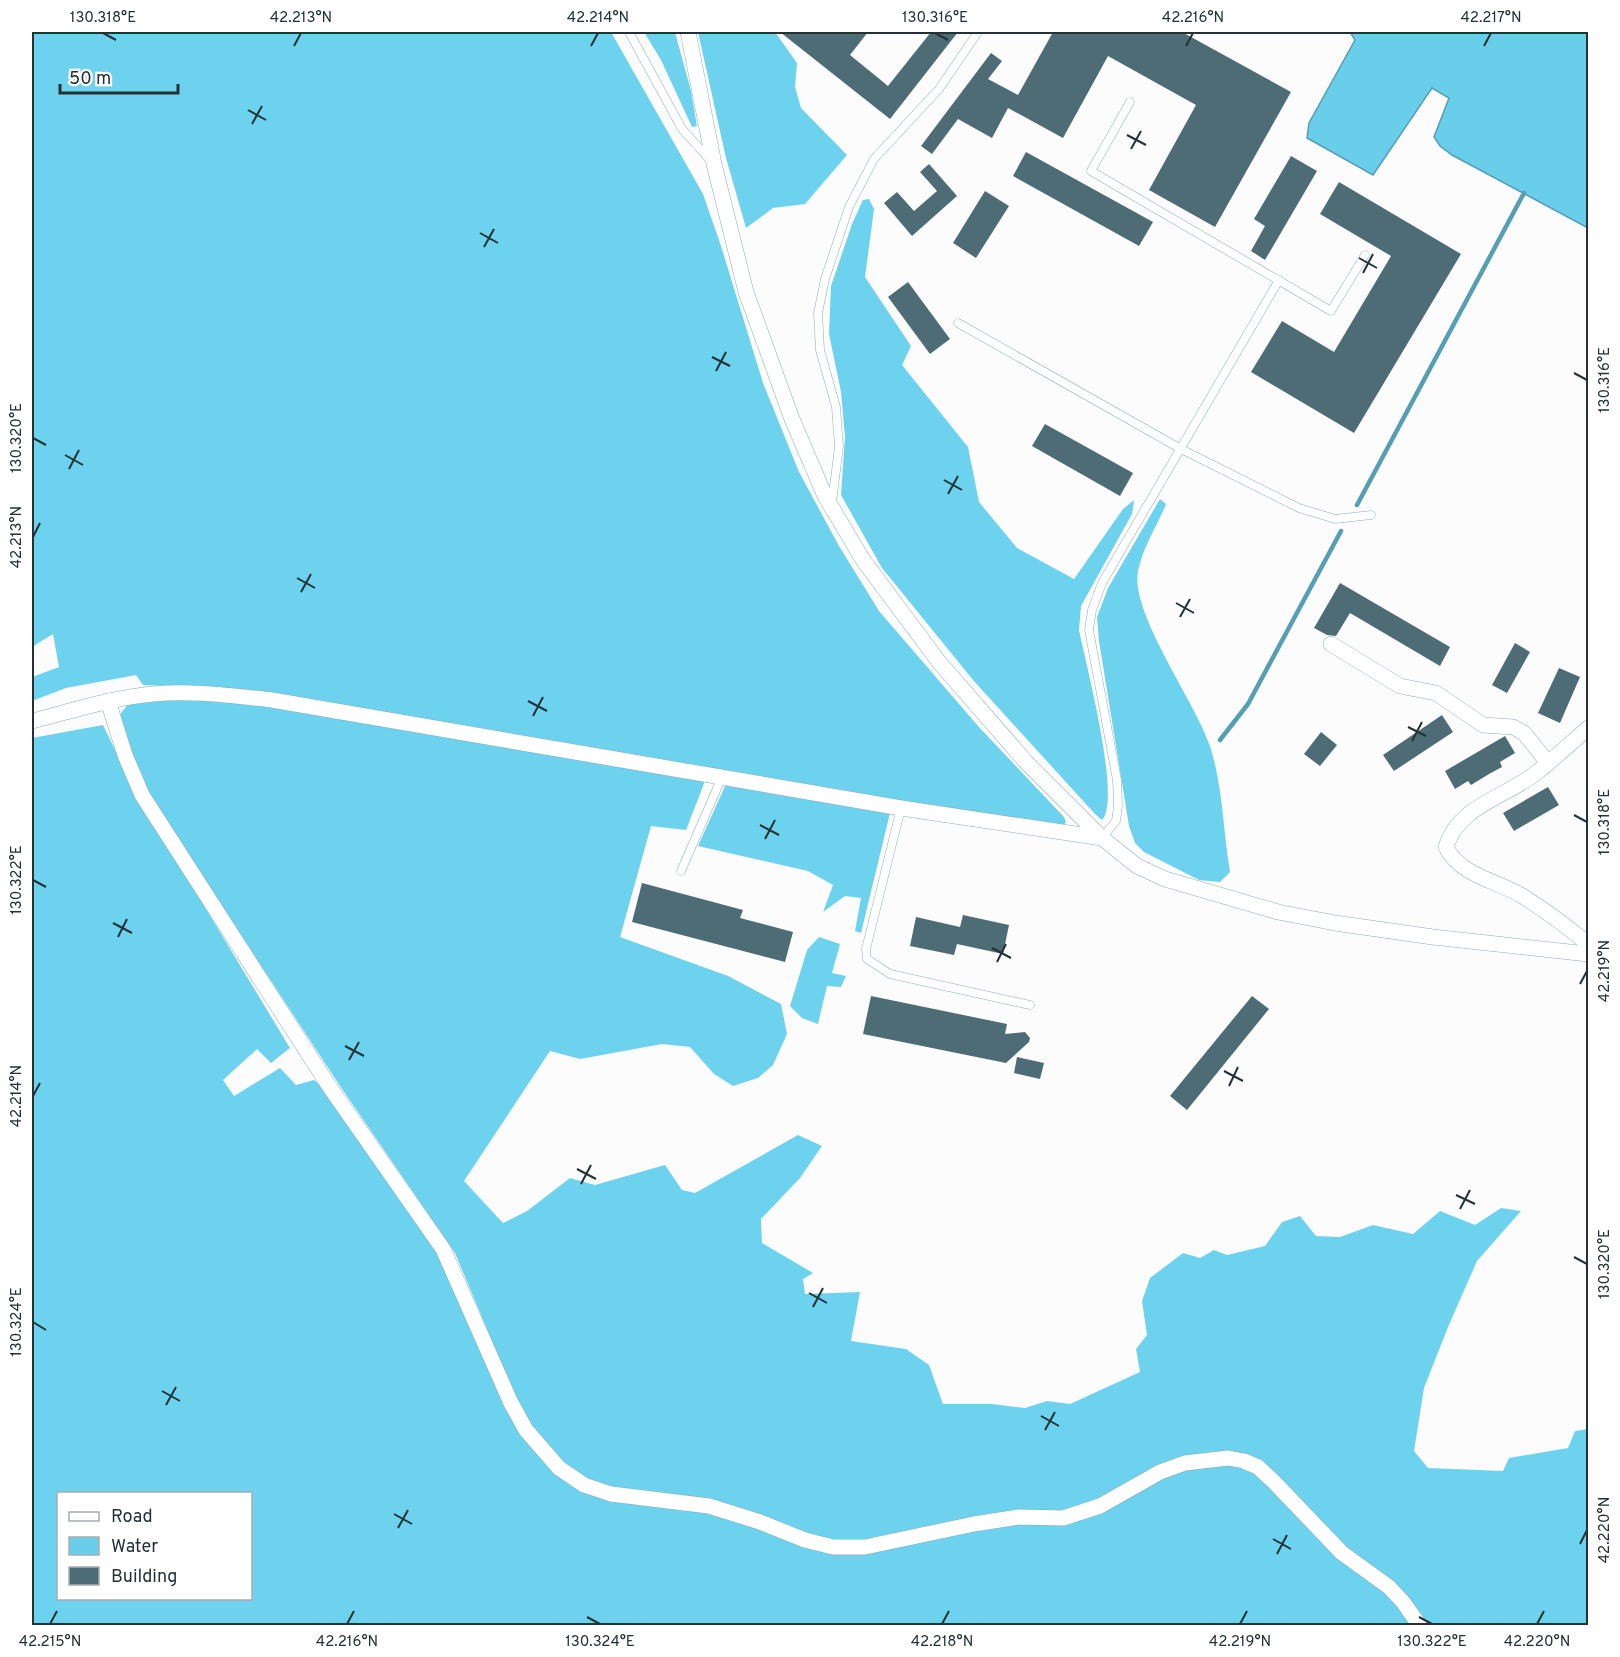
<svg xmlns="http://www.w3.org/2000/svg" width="1620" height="1657" viewBox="0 0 1620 1657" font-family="Overpass,sans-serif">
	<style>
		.forest { fill: #6dd2ed; fill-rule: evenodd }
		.water { fill: #69cee9; stroke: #549fb3; stroke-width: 1.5 }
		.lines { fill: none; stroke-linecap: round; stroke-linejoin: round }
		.stream { stroke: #549fb3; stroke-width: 4.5 }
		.building { fill: #4d6c75 }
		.lane-casing { stroke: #8cadb7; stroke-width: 9 }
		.street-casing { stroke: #8cadb7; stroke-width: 16 }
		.lane { stroke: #fff; stroke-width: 8 }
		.street { stroke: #fff; stroke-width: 15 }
		.ticks { fill: none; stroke: #243236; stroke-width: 2 }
		.neatline { fill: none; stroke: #243236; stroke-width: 2 }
		.ticks-label { font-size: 15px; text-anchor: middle; fill: #243236 }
	</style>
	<rect width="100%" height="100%" fill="#fcfcfc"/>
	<!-- forest -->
	<g class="forest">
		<path d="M32 32H611L703 194 721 246 763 383 799 472 839 546 879 611 978 726 1064 817 1066 822 1063 826 1053 827 241 689 143 685 136 675 66 688 32 701V677L59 667 53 634 32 647Z"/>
		<path d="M644 32H675L691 91 697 126 692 127 661 60Z"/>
		<path d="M698 32H775L797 63 795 87 801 108 847 155 805 204 773 208 746 228 726 158Z"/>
		<path d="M869 199 874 209 865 277 911 346 902 365 968 447 979 502 1017 548 1074 579 1123 509 1134 500 1132 514 1081 606 1079 630C1085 661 1122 799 1102 820L1095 814 973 680 882 568 841 495 845 437 841 392 829 334 831 286 852 224 863 200Z"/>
		<path d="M1160 499 1166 504C1157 526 1143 547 1138 571 1130 613 1195 701 1210 746 1223 787 1223 830 1230 872L1220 882 1199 880 1144 852 1135 843 1129 826 1099 641 1097 617 1108 588Z"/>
		<path d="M170 698 274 706 705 781 686 830 651 826 620 937 728 976 781 1004 787 1034 773 1065 758 1078 733 1086 714 1074 690 1047 662 1044 580 1059 550 1051 464 1181 503 1223 527 1211 570 1178 595 1185 665 1165 682 1190 695 1193 798 1135 822 1146 800 1178 761 1219 762 1243 813 1273 803 1279 805 1294 860 1292 851 1341 906 1349 929 1365 943 1404H992L1025 1408 1047 1401 1070 1404 1140 1372 1136 1349 1147 1335 1142 1301 1150 1278 1183 1253 1200 1258 1214 1250 1227 1255 1265 1246 1282 1222 1300 1216 1316 1236 1340 1237 1373 1225 1413 1234 1440 1211 1475 1225 1501 1208 1521 1211 1477 1261 1448 1327 1424 1388 1414 1451 1428 1468 1503 1471 1509 1458 1568 1448 1575 1431 1588 1429V1625H1427C1408 1589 1377 1577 1347 1550 1318 1524 1290 1493 1262 1465L1159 1464 1096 1501 1064 1510 1038 1511 861 1544 837 1543 585 1480 562 1462 533 1427 516 1398 455 1253 340 1086 146 790 117 723 121 713 129 703Z"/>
		<path d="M103 725 137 795 290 1048 271 1063 257 1049 223 1080 234 1096 280 1068 296 1085 314 1080 326 1091 439 1255 520 1435 555 1470 580 1489 708 1511 829 1551 1015 1523 1125 1496 1185 1469 1229 1465 1242 1467 1255 1474 1386 1594 1415 1626H32V738ZM58 1494H250V1598H58Z"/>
		<path d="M726 784 890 813 861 933 855 931 861 898 845 896 823 912 833 885 808 871 698 846Z"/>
		<path d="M819 937 840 944 832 973 846 976 841 987 827 986 818 1024 802 1018 790 1006 807 950Z"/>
	</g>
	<!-- water -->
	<path class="water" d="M1350 32H1588V228L1452 155 1440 146 1434 137 1449 98 1432 88 1373 175 1307 138 1309 123 1355 40Z"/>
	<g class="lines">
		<!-- stream -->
		<g class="stream">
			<path d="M1357 505 1524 193"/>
			<path d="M1220 740 1248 704 1341 531"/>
		</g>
	</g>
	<!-- building -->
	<g class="building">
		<path d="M780 32H868L850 55 888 86 931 32H958L890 119Z"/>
		<path d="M1053 32H1182L1291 92 1215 227 1149 190 1196 105 1108 56 1063 138 1008 108 992 138 958 119 932 154 921 146 991 53 1002 61 988 79 1018 95Z"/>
		<path d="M1026 152 1153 222 1139 246 1013 176Z"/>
		<path d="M1291 156 1317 171 1265 260 1251 251 1265 226 1254 219Z"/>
		<path d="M929 164 957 196 912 236 884 203 897 192 914 211 937 191 920 172Z"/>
		<path d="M1339 182 1461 254 1354 433 1251 372 1282 321 1334 352 1391 256 1320 214Z"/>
		<path d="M985 191 1009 206 976 258 953 243Z"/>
		<path d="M908 282 950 339 930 354 888 297Z"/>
		<path d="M1045 424 1133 473 1120 496 1032 446Z"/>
		<path d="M1340 583 1450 647 1440 666 1350 613 1336 636 1327 635 1314 628Z"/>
		<path d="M1515 643 1530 652 1507 693 1492 685Z"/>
		<path d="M1559 668 1580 677 1560 723 1538 713Z"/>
		<path d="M1442 715 1453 732 1394 771 1383 755Z"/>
		<path d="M1321 732 1337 745 1320 766 1304 754Z"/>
		<path d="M1505 736 1515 753 1500 762 1502 767 1489 774 1471 785 1468 781 1455 789 1445 771Z"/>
		<path d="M1548 787 1559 805 1514 831 1503 813Z"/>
		<path d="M642 883 743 910 740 918 793 932 785 962 632 922Z"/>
		<path d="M963 915 1009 925 1003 954 957 944 954 955 910 946 916 917 960 927Z"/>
		<path d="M871 996 1007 1024 1005 1034 1025 1032 1030 1038 1029 1042 1006 1063 863 1034Z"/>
		<path d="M1252 996 1269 1009 1187 1110 1170 1096Z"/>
		<path d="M1017 1057 1044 1063 1040 1079 1014 1073Z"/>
	</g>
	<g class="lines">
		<defs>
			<g id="lane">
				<path d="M629 32 682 129 711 161"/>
				<path d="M1130 102 1091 171 1331 311 1365 255"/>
				<path d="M958 323 1181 449 1299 508 1335 519 1371 515"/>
				<path d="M832 502 839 447 836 407 820 350 818 313 825 279 849 207 874 159 939 89 978 32"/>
				<path d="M901 808 866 949 867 959 890 974 1030 1005"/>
				<path d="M1102 838 1116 821 1118 806 1117 780 1089 630 1092 610 1102 583 1279 280"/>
				<path d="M681 871 722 777"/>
			</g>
			<g id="street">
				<path d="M688 32 714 164 746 292 792 419 825 496 863 560 939 662 1026 762 1102 838 1137 866 1165 879 1278 912 1335 923 1433 937 1588 954"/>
				<path d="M1331 644 1400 686 1436 693 1483 725 1513 727 1524 733 1548 763"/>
				<path d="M108 701 125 755 142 795 329 1086 443 1249 511 1403 526 1430 559 1468 584 1485 611 1494 709 1506 760 1522 805 1540 833 1547H865L974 1524 1019 1517 1063 1518 1100 1506 1160 1472 1185 1463 1228 1458 1244 1461 1258 1467 1274 1482 1342 1553 1389 1587 1403 1602 1420 1626"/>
				<path d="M32 721C72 711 111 698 153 694 192 690 233 696 272 700L901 808 1102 838"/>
				<path d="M1588 728C1571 743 1554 759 1536 773 1506 797 1458 806 1446 847 1461 877 1497 880 1524 897 1546 911 1568 927 1588 944"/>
			</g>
		</defs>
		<!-- lane casing -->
		<use href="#lane" class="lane-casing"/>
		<!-- street casing -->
		<use href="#street" class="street-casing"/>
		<!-- lane -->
		<use href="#lane" class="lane"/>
		<!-- street -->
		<use href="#street" class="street"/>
	</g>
	<!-- ticks -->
	<path class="ticks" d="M103 33 116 40M935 33 948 40M294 46 301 33M591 46 598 33M1186 46 1193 33M1484 46 1491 33M248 110 266 120M252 124 262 106M1127 135 1146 145M1131 149 1141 131M480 233 498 243M484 247 494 229M1359 258 1377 268M1363 273 1373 254M712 357 730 366M716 371 726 352M1574 373 1587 380M33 438 46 445M65 455 83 465M69 469 79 450M944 480 962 490M948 494 958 476M33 537 40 523M297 578 315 588M301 592 311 574M1176 603 1194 613M1180 617 1190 599M528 701 547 711M533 716 543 697M1408 727 1426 736M1412 741 1422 722M1574 815 1587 822M760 825 779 835M765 839 775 820M33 880 46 887M113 923 132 933M118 937 127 919M992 948 1011 958M997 962 1006 944M1580 984 1587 971M345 1046 364 1056M349 1060 359 1042M1224 1071 1243 1081M1229 1086 1238 1067M33 1096 40 1083M577 1169 596 1179M581 1184 591 1165M1456 1195 1475 1204M1460 1209 1470 1190M1574 1257 1587 1264M809 1293 827 1303M813 1307 823 1288M33 1322 46 1330M162 1391 180 1401M166 1405 176 1387M1041 1416 1059 1426M1045 1430 1055 1412M394 1514 412 1524M398 1528 408 1510M1273 1539 1291 1549M1580 1544 1587 1530M1277 1554 1287 1535M587 1617 600 1624M1419 1617 1432 1624M50 1624 57 1611M347 1624 354 1611M942 1624 949 1611M1240 1624 1247 1611M1537 1624 1544 1611"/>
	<!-- border -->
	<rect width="1620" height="1657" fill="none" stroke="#ffffff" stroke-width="66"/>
	<!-- legend -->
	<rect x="57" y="1492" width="195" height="108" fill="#ffffff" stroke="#a7adaf" stroke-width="1.5"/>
	<rect x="69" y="1512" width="30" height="9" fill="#ffffff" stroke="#a7adaf" stroke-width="1.5"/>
	<text x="111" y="1522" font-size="18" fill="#243236">Road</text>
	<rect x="69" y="1537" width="30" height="18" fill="#69cee9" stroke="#a7adaf" stroke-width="1.5"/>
	<text x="111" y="1552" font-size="18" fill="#243236">Water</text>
	<rect x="69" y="1567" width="30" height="18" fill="#4d6c75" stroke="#a7adaf" stroke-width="1.5"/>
	<text x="111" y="1582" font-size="18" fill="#243236">Building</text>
	<!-- scale -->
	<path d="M60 84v9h118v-9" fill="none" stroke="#243236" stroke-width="3"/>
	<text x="69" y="84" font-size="18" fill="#243236" stroke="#ffffff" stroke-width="4.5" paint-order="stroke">50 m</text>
	<rect x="33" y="33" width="1554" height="1591" class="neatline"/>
	<g class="ticks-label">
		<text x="103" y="22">130.318°E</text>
		<text x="301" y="22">42.213°N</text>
		<text x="598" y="22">42.214°N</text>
		<text x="935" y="22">130.316°E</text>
		<text x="1193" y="22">42.216°N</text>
		<text x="1491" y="22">42.217°N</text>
		<text transform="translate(1604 380) rotate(-90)" y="5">130.316°E</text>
		<text transform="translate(16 438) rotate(-90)" y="5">130.320°E</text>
		<text transform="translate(16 537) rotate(-90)" y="5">42.213°N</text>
		<text transform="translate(1604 822) rotate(-90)" y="5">130.318°E</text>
		<text transform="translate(16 880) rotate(-90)" y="5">130.322°E</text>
		<text transform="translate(1604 971) rotate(-90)" y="5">42.219°N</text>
		<text transform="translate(16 1096) rotate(-90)" y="5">42.214°N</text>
		<text transform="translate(1604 1264) rotate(-90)" y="5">130.320°E</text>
		<text transform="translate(16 1322) rotate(-90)" y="5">130.324°E</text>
		<text transform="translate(1604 1530) rotate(-90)" y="5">42.220°N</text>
		<text x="50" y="1646">42.215°N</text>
		<text x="347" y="1646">42.216°N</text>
		<text x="600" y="1646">130.324°E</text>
		<text x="942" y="1646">42.218°N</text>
		<text x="1240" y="1646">42.219°N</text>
		<text x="1432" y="1646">130.322°E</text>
		<text x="1537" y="1646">42.220°N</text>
	</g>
</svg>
